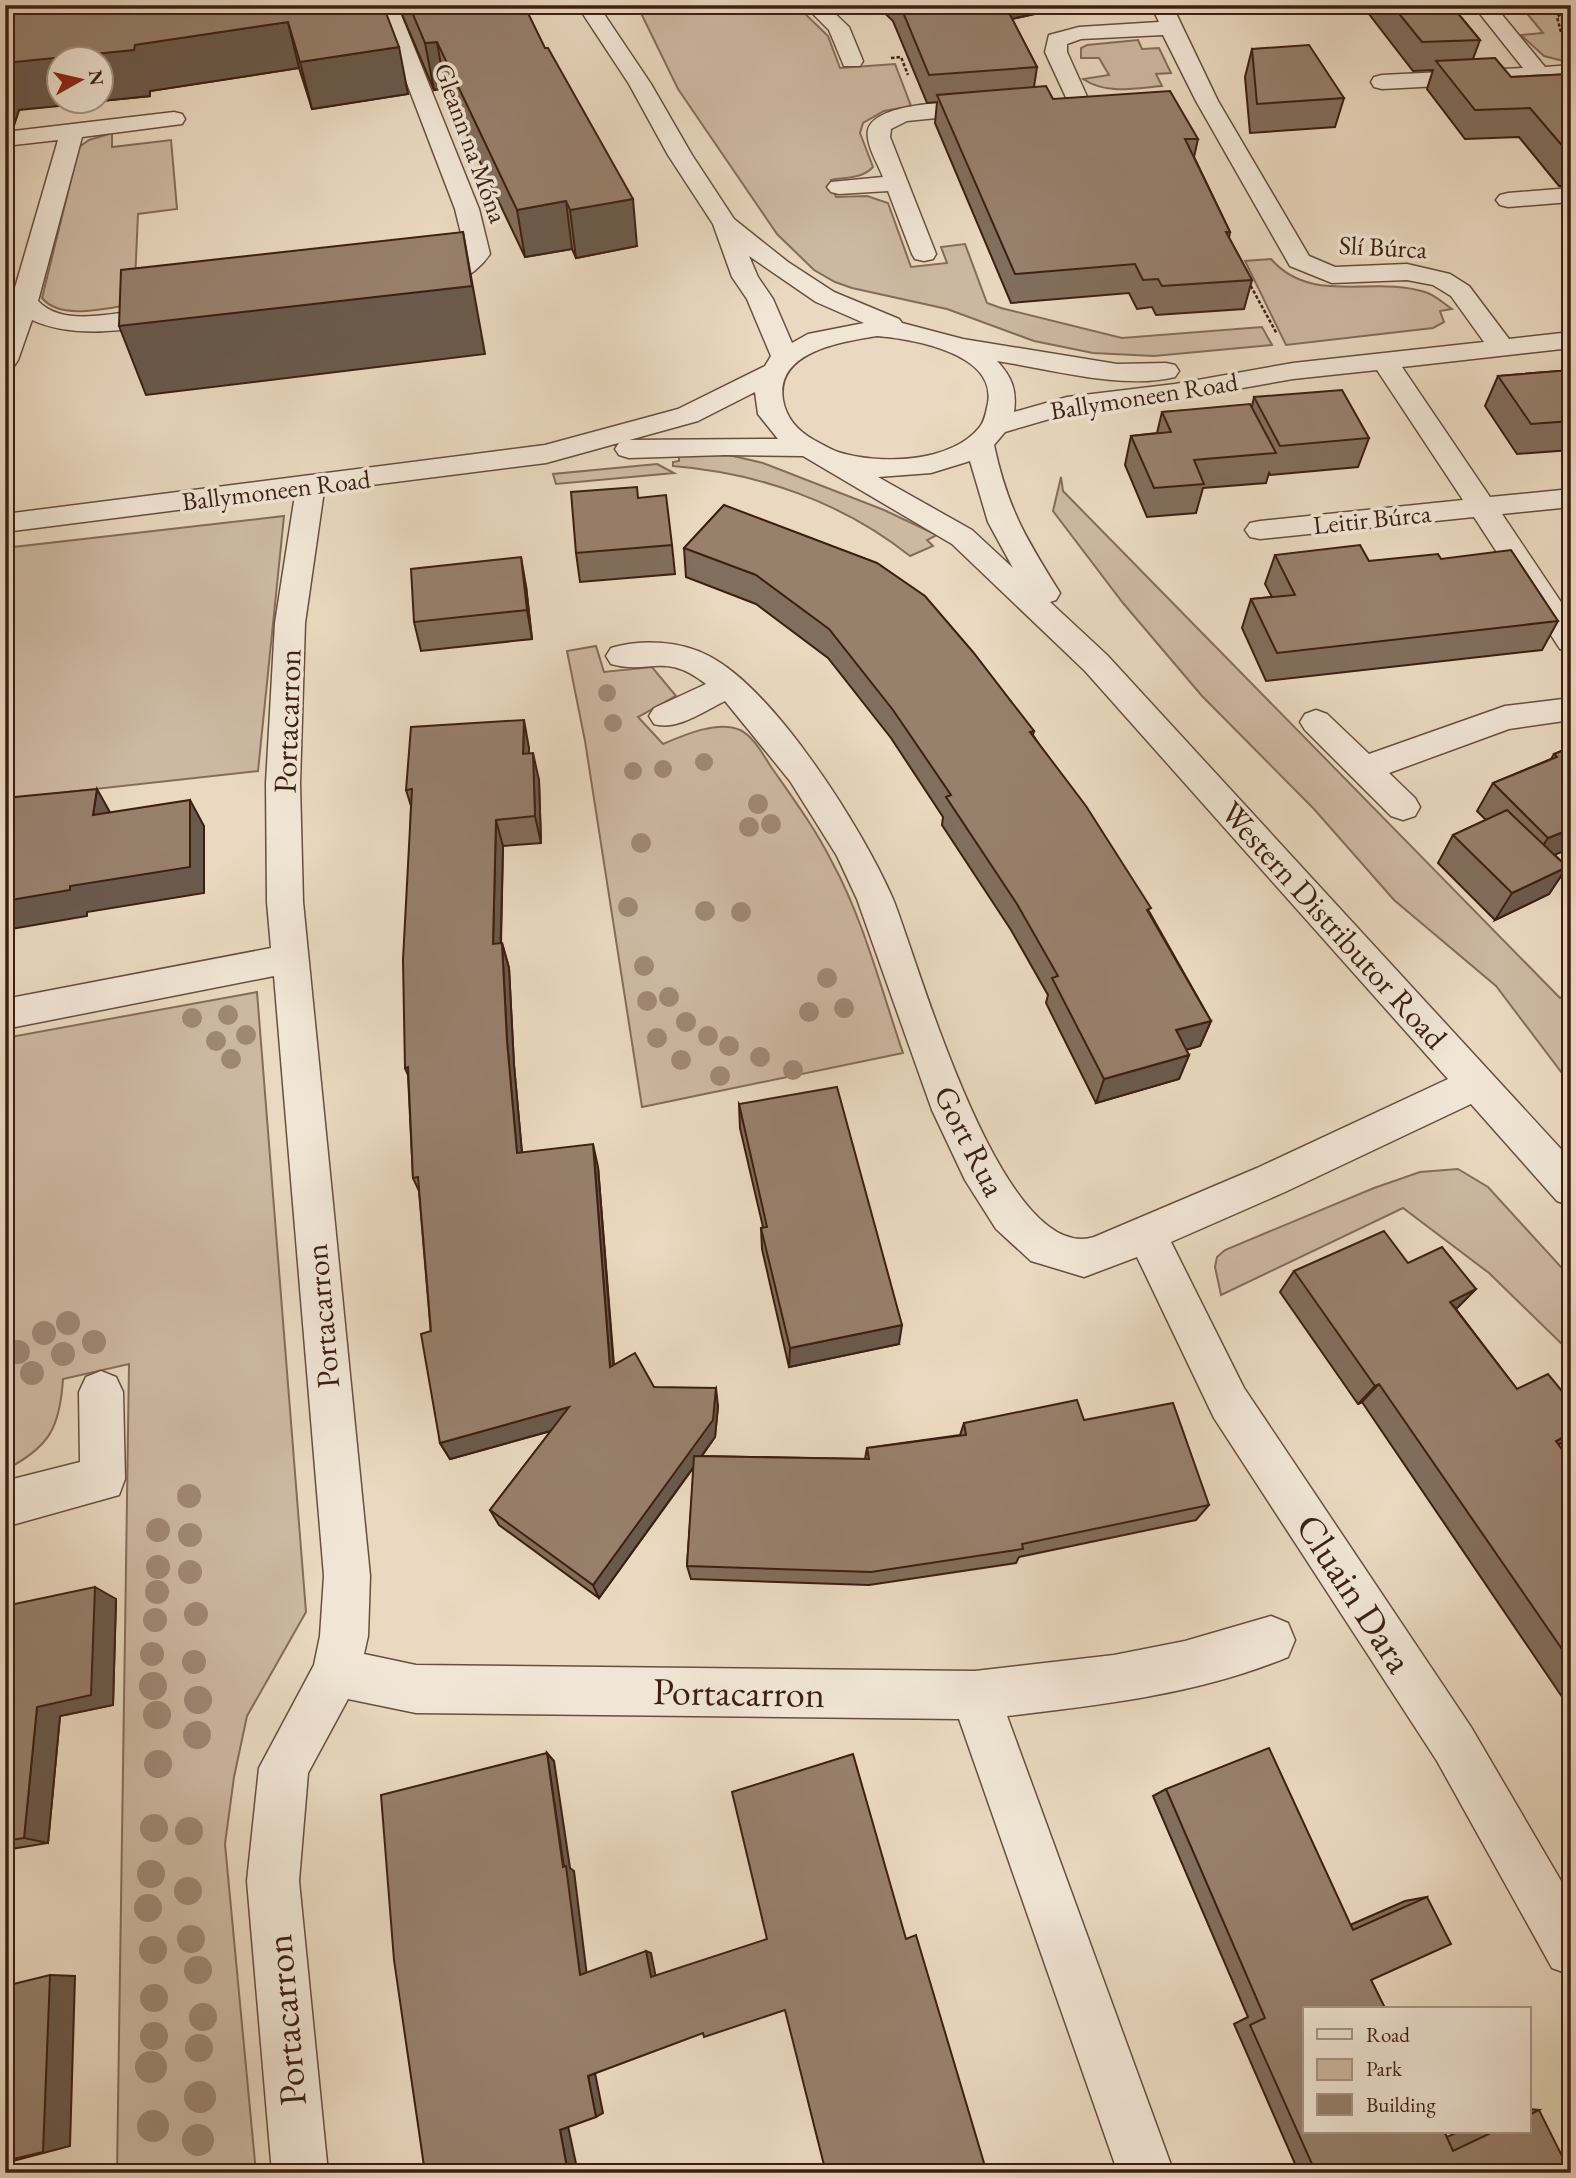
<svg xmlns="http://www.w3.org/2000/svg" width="1576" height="2178" viewBox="0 0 1576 2178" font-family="'EB Garamond',serif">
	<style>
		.green { fill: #cdb9a2; stroke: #856c5a; stroke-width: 2 }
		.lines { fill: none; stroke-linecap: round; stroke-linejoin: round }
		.minor-casing { stroke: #684e3e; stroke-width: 3 }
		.path { stroke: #3d1f12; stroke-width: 2.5; stroke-dasharray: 3.5 2; stroke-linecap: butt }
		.minor { fill: #f1e6d6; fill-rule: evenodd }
		.tree { fill: #9f8874 }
		.wall { fill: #826e5d; stroke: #3d1f12; stroke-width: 2 }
		.shaded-wall { fill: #6a5a4c; stroke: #3d1f12; stroke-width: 2 }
		.building { fill: #97806c; stroke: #3d1f12; stroke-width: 2 }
		.labels { text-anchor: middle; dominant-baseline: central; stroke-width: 7; stroke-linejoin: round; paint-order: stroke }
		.far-street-label { font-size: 26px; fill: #3d1f12; stroke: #f1e6d6 }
		.street-label { font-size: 32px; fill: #3d1f12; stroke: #f1e6d6 }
		.near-street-label { font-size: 38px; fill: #3d1f12; stroke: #f1e6d6 }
	</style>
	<rect width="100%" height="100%" fill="#ead9c0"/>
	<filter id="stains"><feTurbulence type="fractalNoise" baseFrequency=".00286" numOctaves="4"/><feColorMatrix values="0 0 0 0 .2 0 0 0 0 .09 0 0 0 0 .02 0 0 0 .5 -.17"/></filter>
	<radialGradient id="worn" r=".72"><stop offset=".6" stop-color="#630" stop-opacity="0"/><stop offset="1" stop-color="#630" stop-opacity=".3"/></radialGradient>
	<!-- green -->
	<g class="green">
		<path d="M637 5H796L828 36 840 68 895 64 911 106 884 111 863 123 860 133 873 167C862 179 846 177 831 180L836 197 867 196 888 203 911 267 947 263 941 247 965 244 987 303 1001 308 1122 338 1262 327 1272 345 1154 356 1093 353 1034 341 947 309 852 288 835 282 814 270 777 234 678 89Z"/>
		<path d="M1522 5H1571V63L1544 56 1521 35 1543 33 1525 11 1505 12 1501 8Z"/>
		<path d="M1138 40 1142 49 1159 48 1171 73 1156 74 1162 86C1135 88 1107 95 1083 79L1109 75 1099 58H1081V48L1087 45Z"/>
		<path d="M112 133V147L171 140 177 209 138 214 134 304C107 308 61 321 42 298L79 147 89 140Z"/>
		<path d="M1271 259C1312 306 1374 275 1425 292 1435 295 1443 303 1452 309L1440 311 1444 322 1433 328 1286 345 1245 261Z"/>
		<path d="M679 454 729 455 763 463 884 510 937 535 927 540 933 546 910 556C842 502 759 473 673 466V462L679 461Z"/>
		<path d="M657 464 674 473 556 484 553 474Z"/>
		<path d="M1061 477 1063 491 1560 998 1571 991V1085L1496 986 1394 900 1314 809 1202 696 1123 603 1053 511Z"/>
		<path d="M284 516 258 771 5 799V548Z"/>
		<path d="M596 646 604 672 652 667 676 696 638 717 663 744C684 735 718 720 740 730 755 737 765 759 774 771 795 801 816 830 832 862 863 918 882 992 903 1053L642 1107 585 741 567 651Z"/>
		<path d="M257 992 306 1612 247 1716 234 1777 225 1844 256 2173H117L129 1364 63 1379C60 1427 50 1447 5 1470V1038Z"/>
		<path d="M1458 1169 1488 1187 1571 1278V1353L1489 1273 1403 1208 1221 1295 1215 1267 1217 1257 1225 1250 1374 1188 1420 1172Z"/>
	</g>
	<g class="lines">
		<defs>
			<g id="minor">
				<path d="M377 5H397L479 209 490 254C474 278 440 295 411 287L407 282 411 277 444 269 466 254 455 209Z"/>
				<path d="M577 5H598L651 84 692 155 734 219 788 262 834 292 899 319 902 323 963 339 1117 364 1166 363 1175 365 1179 371 1175 377C1122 390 1051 369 997 361 1012 377 1017 390 1014 412L1067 397 1175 384 1293 363 1484 342 1451 296 1433 285 1407 280 1332 283 1290 266 1196 101 1163 35 1081 39 1067 44V52L1089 101 1086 106H1070L1045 52 1049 35 1079 27 1159 22 1151 5H1172L1218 101 1309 256 1335 267 1407 264 1450 274 1469 286 1509 339 1571 332V348L1402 367 1490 497 1571 489V507L1502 514 1571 617V652L1560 649 1474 517 1260 539 1250 537 1245 530 1250 523 1260 521 1463 500 1377 370 1293 379 1175 400 1070 413 1005 432 994 445C1008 510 1026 538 1060 593L1056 600 1050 602 1107 655 1571 1160V1206L1557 1201 1471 1104 1285 1192 1171 1242 1244 1388 1471 1727 1571 1898V1975L1552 1968 1437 1761 1214 1418 1137 1257 1084 1277 1031 1261 996 1229 965 1180 932 1110 857 899 837 856 790 781 725 701C704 711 677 731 654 724L649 716 654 708 706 684C664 651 650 675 611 664L606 656 611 648C643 639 680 641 709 656 775 690 864 831 893 899 918 960 1001 1266 1094 1237L1257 1168 1448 1079 1085 671 952 544 803 456 725 455 629 458 619 455 615 449 619 443 629 440 778 439 758 414 755 392 698 421 546 463 324 491 305 623 300 783 303 902 370 1576 368 1636 364 1654 416 1665 975 1671 1114 1655 1185 1641 1271 1616 1288 1623 1295 1640 1288 1657C1199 1694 1102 1705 1007 1716L1174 2173H1118L959 1719 416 1713 348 1699 308 1773 299 1881 328 2173H272L247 1881 259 1768 314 1665 320 1636 324 1576 274 976 5 1029V999L271 948 267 902 266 783 275 623 295 495 5 532V514L545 445 678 409 765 366 771 356 747 299 732 277 713 224 668 155 629 84ZM749 256 816 302 864 323 808 334 792 343 773 299 758 277ZM877 336C912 339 997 353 988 403 986 412 985 421 979 428 950 463 879 465 838 452 830 449 822 444 814 440 798 431 786 418 783 400 775 351 842 342 877 336ZM970 461 988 522 1013 568 972 530 878 477 931 473Z"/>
				<path d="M804 5H826L849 27 863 61 860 66H844L829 30Z"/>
				<path d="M1473 5H1494L1545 67 1571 65V79L1382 89 1374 87 1371 82 1374 77 1382 75 1523 68Z"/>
				<path d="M987 100 995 102 998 107 995 112 907 121 891 129 890 137 936 254 933 259 924 261 915 259 912 254 888 191 839 194 831 192 827 187 831 182 883 177C878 164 865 143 868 130 875 101 962 102 987 100Z"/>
				<path d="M174 112 182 114 185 119 182 124 82 137 38 301C71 335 139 301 178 311L182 316 178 321 169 324C124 330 74 339 32 320L18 360 14 366 5 368V322L58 140 5 146V132Z"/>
				<path d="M1571 188V202L1508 207 1500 205 1496 200 1500 195 1508 193Z"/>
				<path d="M1571 698V720L1509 729 1389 773 1415 798 1420 807 1415 816 1403 820 1391 816 1305 730 1300 722 1305 714 1316 710 1327 714 1369 754 1505 706Z"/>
				<path d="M101 1371 116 1377 123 1392 125 1479 119 1495 5 1527V1481L80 1462 79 1392 86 1377Z"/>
			</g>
		</defs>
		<!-- minor casing -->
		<use href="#minor" class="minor-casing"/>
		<!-- path -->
		<g class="path">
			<path d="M1561 32 1557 17 1571 6"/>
			<path d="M891 58 901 57 908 75"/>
			<path d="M1248 281 1277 334"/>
		</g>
		<!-- minor -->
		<use href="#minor" class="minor"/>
	</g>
	<!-- trees -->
	<g class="tree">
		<circle cx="607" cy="693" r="9"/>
		<circle cx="613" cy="723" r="9"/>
		<circle cx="704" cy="762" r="9"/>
		<circle cx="663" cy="769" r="9"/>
		<circle cx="633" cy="771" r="9"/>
		<circle cx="758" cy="804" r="10"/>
		<circle cx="771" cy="824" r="10"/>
		<circle cx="749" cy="827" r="10"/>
		<circle cx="641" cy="843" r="10"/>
		<circle cx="628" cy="907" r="10"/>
		<circle cx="705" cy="911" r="10"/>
		<circle cx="741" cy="912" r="10"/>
		<circle cx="644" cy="966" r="10"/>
		<circle cx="827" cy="978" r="10"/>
		<circle cx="669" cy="997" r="10"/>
		<circle cx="647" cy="1001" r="10"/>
		<circle cx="844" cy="1008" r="10"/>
		<circle cx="809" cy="1012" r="10"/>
		<circle cx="228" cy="1015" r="10"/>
		<circle cx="192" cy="1018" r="10"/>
		<circle cx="686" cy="1022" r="10"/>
		<circle cx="246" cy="1035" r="10"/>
		<circle cx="708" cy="1036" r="10"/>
		<circle cx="657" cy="1038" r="10"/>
		<circle cx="216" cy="1041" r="10"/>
		<circle cx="729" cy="1046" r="10"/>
		<circle cx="760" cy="1057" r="10"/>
		<circle cx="231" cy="1059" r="10"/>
		<circle cx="681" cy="1060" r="10"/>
		<circle cx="793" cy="1070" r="10"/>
		<circle cx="720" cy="1076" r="10"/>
		<circle cx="68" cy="1323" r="12"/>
		<circle cx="44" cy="1333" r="12"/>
		<circle cx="94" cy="1342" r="12"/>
		<circle cx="18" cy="1352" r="12"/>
		<circle cx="63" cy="1354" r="12"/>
		<circle cx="32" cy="1373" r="12"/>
		<circle cx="189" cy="1496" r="12"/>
		<circle cx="158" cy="1530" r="12"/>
		<circle cx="190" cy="1535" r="12"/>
		<circle cx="158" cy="1567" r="12"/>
		<circle cx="190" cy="1572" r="12"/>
		<circle cx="157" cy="1592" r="12"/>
		<circle cx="196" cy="1614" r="12"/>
		<circle cx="155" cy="1620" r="12"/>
		<circle cx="152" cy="1654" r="12"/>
		<circle cx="194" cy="1662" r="12"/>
		<circle cx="153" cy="1686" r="14"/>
		<circle cx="198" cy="1700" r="14"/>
		<circle cx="157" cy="1715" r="14"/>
		<circle cx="197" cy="1735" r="14"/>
		<circle cx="158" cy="1764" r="14"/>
		<circle cx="154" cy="1828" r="14"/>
		<circle cx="189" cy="1831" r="14"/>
		<circle cx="151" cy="1874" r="14"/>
		<circle cx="188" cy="1891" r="14"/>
		<circle cx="148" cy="1908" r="14"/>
		<circle cx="191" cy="1939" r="14"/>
		<circle cx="153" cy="1950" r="14"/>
		<circle cx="198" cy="1970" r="14"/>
		<circle cx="154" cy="1998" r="14"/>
		<circle cx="203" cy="2017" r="14"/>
		<circle cx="154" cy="2036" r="14"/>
		<circle cx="199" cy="2048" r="14"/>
		<circle cx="151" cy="2067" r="16"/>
		<circle cx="200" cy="2097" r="16"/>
		<circle cx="153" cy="2126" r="16"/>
		<circle cx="198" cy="2140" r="16"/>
	</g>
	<!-- wall -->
	<g class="wall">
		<path d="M5 5H383L408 94 312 109 299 68 150 91V96L102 101V60L19 110 13 128Z"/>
		<path d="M398 5H524L637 246 576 258 572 249 525 257 445 88 434 90Z"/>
		<path d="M876 5H1075L1012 19 1037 67 1034 87 1053 99 1198 139 1194 157 1230 232 1229 238 1252 280 1244 309 1156 315 1152 307 1137 309 1129 293 1011 303 935 123 937 102 927 103 893 21Z"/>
		<path d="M1362 5H1451L1480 40 1473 59 1511 77 1571 74V186H1559L1519 137 1465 139 1427 89 1433 70 1413 71Z"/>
		<path d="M1252 49 1344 98 1335 127 1250 133 1245 77Z"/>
		<path d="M1571 370V450L1517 454 1485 406 1498 376Z"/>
		<path d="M1254 397 1369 438 1358 467 1270 475 1269 473 1266 483 1203 488 1196 513 1147 517 1125 465 1131 436 1157 433 1162 412 1252 406Z"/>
		<path d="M638 498 672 545 675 574 580 582 576 553Z"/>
		<path d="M724 505 1034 731 1033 735 1150 913 1211 1021 1200 1046 1186 1050 1189 1055 1179 1079 1096 1103 1046 1003 1048 995 1011 930 942 825 943 817 891 738 828 658 756 604 686 577 684 548Z"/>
		<path d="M1275 555 1369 561 1441 559 1558 621 1542 650 1266 681 1242 628 1251 599 1272 597 1265 584Z"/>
		<path d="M526 586 532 639 421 651 414 622Z"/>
		<path d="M1571 747 1555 855 1567 867 1549 894 1495 920 1438 863 1453 835 1486 820 1477 811 1493 783 1551 759 1554 754Z"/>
		<path d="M529 748V753L539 780 541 843 503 846 501 943H502L509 968 514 1065 522 1153 598 1167 614 1365 654 1387 718 1406 715 1437 702 1456 865 1459 867 1448 960 1435 964 1423 1084 1420 1209 1505 1196 1520 1019 1557 1016 1563 869 1585 691 1579 687 1566 694 1467 599 1598 499 1525 490 1510 551 1431 450 1459 440 1443 419 1191 413 1178 408 1075 405 1068 411 806 406 790Z"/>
		<path d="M739 1104 899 1344 789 1367 762 1249 761 1228 763 1227 740 1128Z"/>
		<path d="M1408 1263 1476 1289 1456 1309 1517 1389 1571 1402V1437L1558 1445 1571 1462V1710L1362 1402 1358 1404 1280 1292 1294 1271Z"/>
		<path d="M116 1599 113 1705 60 1716 48 1843 5 1850V1606Z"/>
		<path d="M1166 1789 1350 1925 1405 1901 1427 1897 1371 1980 1447 2137 1460 2131H1529L1548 2173H1299L1234 2024 1248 2017 1153 1796Z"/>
		<path d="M1529 2109 1539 2110 1529 2115Z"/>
	</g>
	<!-- shaded-wall -->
	<g class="shaded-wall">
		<path d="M999 5H1075L997 22Z"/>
		<path d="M288 22 299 68 150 91V96L102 101V60H60V102H99L19 110 13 128 5 131V63Z"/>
		<path d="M437 42 445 88 434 90 425 43Z"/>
		<path d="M399 47 408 94 312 109 300 62Z"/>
		<path d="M633 199 637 246 576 258 570 210Z"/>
		<path d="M566 201 572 249 525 257 517 210Z"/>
		<path d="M463 232 485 354 146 395 119 326Z"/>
		<path d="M521 557 526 586 532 639 527 610Z"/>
		<path d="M524 720 529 748V781L523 754Z"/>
		<path d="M533 753 539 780 541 843 535 816Z"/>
		<path d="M97 789 112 816 93 815Z"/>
		<path d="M190 800 204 826V893L87 912V916L5 930V901L70 886Z"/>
		<path d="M496 820 503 846 500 969 493 944Z"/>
		<path d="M1571 829V848L1530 865 1548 838Z"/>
		<path d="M1567 867 1549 894 1495 920 1512 893Z"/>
		<path d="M502 943 509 968 514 1065 524 1175 517 1153 507 1041Z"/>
		<path d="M1211 1021 1200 1046 1166 1055 1176 1030Z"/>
		<path d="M1189 1055 1179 1079 1096 1103 1104 1079Z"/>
		<path d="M593 1144 598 1167 615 1385 610 1367Z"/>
		<path d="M1476 1289 1456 1309 1450 1302Z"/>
		<path d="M902 1325 899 1344 789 1367 790 1348Z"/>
		<path d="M1379 1384 1362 1402 1358 1404 1375 1386Z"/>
		<path d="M716 1388 718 1406 715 1437 599 1598 593 1585Z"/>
		<path d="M569 1407 575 1424 450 1459 440 1443Z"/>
		<path d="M1571 1433V1437L1565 1441 1533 1458 1556 1441Z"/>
		<path d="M95 1587 116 1599 113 1705 60 1716 48 1843 24 1838 37 1707Z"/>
		<path d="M547 1753 554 1761 570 1868 574 1871 587 1976 580 1975Z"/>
		<path d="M646 1951 651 1953 656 1978 651 1977Z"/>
		<path d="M50 1975 75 1976 70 2146 5 2163Z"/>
		<path d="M595 2073 603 2113 596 2117 588 2076Z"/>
		<path d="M568 2126 578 2173H568L560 2130Z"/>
	</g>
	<!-- building -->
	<g class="building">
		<path d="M5 5H383L399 47 300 62 288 22 135 45 134 50 5 63Z"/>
		<path d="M409 5H524L545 48H548L633 199 570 210 566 201 517 210 437 42 425 43Z"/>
		<path d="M900 5H1005L1037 67 929 75Z"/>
		<path d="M1392 5H1451L1480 40 1422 42Z"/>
		<path d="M1309 45 1344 98 1257 104 1252 49Z"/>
		<path d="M1495 58 1511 77 1571 74V156L1530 108 1475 110 1436 61Z"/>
		<path d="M1046 86 1053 99 1170 91 1198 139H1185L1230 232H1226L1252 280 1162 286 1158 279 1143 280 1135 264 1015 274 937 95Z"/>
		<path d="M463 232 472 286 119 326 121 270Z"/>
		<path d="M1571 370V421L1531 424 1498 376Z"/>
		<path d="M1342 390 1369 438 1280 446 1254 397Z"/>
		<path d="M1250 404 1276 453 1194 460 1204 484 1154 488 1131 436 1171 432 1162 412Z"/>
		<path d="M637 487 638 498 666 495 672 545 576 553 571 492Z"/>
		<path d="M724 505 877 563 925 596 973 652 1034 731 1030 732 1086 806 1151 908 1147 910 1211 1021 1176 1030 1189 1055 1104 1079 1052 978 1058 976 1017 904 946 797 951 795 893 710 829 629 756 575 684 548Z"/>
		<path d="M1360 545 1369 561 1438 554 1441 559 1511 550 1558 621 1277 653 1251 599 1295 595 1275 555Z"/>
		<path d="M521 557 527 610 414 622 411 569Z"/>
		<path d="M524 720 523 754 533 753 535 816 496 820 493 944 502 943 507 1041 517 1153 593 1144 610 1367 635 1353 654 1387 716 1388 713 1420 593 1585 490 1510 569 1407 440 1443 421 1334 431 1331 418 1177 413 1178 408 1067 405 1068 403 960 412 789 406 790 411 727Z"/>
		<path d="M1571 747V829L1548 838 1493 783 1557 757 1554 754Z"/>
		<path d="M97 789 93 815 190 800V867L70 886V890L5 901V798Z"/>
		<path d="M1507 810 1567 867 1512 893 1453 835Z"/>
		<path d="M837 1087 902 1325 790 1348 761 1228 767 1227 739 1104Z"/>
		<path d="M1384 1231 1408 1263 1442 1247 1476 1289 1450 1302 1517 1389 1548 1374 1571 1402V1433L1556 1441 1571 1462V1662L1379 1384 1375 1386 1294 1271Z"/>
		<path d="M1077 1400 1084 1420 1173 1403 1209 1505 1022 1544 1023 1549 871 1572 687 1566 694 1456 869 1459 867 1448 966 1435 964 1423Z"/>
		<path d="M95 1587 91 1695 37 1707 24 1838 5 1841V1606Z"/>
		<path d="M1269 1748 1353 1930 1427 1897 1451 1944 1371 1980 1385 2008H1305V2131H1444L1453 2151 1495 2131H1529V2115L1539 2110 1566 2164 1548 2173H1316L1250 2025 1265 2018 1166 1789Z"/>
		<path d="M547 1753 563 1867 566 1866 580 1975 646 1951 651 1977 767 1939 732 1792 853 1754 906 1939 916 1935 987 2173H826L785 2010 704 2037 703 2033 588 2076 596 2117 560 2130 568 2173H425L394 1960 381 1795Z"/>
		<path d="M50 1975 43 2152 5 2161V1986Z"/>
	</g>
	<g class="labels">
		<!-- far-street labels -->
		<g class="far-street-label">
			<text transform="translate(471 143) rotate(70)">Gleann na Móna</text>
			<text transform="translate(1383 247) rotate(3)">Slí Búrca</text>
			<text transform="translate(1144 396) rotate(-9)">Ballymoneen Road</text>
			<text transform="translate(276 490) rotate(-7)">Ballymoneen Road</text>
			<text transform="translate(1372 519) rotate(-6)">Leitir Búrca</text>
		</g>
		<!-- street labels -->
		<g class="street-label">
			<text transform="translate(287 721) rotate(-88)">Portacarron</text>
			<text transform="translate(1334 925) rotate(48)">Western Distributor Road</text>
			<text transform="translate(970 1141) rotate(63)">Gort Rua</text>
			<text transform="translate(322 1316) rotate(-95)">Portacarron</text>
		</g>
		<!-- near-street labels -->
		<g class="near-street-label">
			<text transform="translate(1355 1593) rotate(57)">Cluain Dara</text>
			<text transform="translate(739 1692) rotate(1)">Portacarron</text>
			<text transform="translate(285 2020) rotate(-95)">Portacarron</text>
		</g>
	</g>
	<!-- margin -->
	<rect width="1576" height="2178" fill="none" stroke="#ead9c0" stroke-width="28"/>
	<rect x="7" y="7" width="1562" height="2164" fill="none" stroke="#3d1f12" stroke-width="3.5"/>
	<rect x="14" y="14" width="1548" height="2150" fill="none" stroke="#3d1f12" stroke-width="2"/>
	<!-- legend -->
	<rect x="1303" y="2007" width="228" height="126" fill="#f1e6d6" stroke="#a99688" stroke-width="2"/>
	<rect x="1317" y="2029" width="35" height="10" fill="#f1e6d6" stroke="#a99688" stroke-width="2"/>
	<text x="1366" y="2042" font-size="21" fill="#3d1f12">Road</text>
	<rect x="1317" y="2059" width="35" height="21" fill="#cdb9a2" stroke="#a99688" stroke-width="2"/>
	<text x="1366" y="2076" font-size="21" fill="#3d1f12">Park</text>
	<rect x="1317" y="2094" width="35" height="21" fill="#97806c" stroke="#a99688" stroke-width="2"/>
	<text x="1366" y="2112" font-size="21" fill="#3d1f12">Building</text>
	<!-- north arrow -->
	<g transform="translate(80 80) rotate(82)"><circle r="33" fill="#f1e6d6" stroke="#a99688" stroke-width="2"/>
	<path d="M0-5L12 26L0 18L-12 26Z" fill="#8f2418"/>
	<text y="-10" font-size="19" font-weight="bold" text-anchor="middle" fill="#3d1f12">N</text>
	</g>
	<rect width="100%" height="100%" filter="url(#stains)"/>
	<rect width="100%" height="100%" fill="url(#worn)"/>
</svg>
